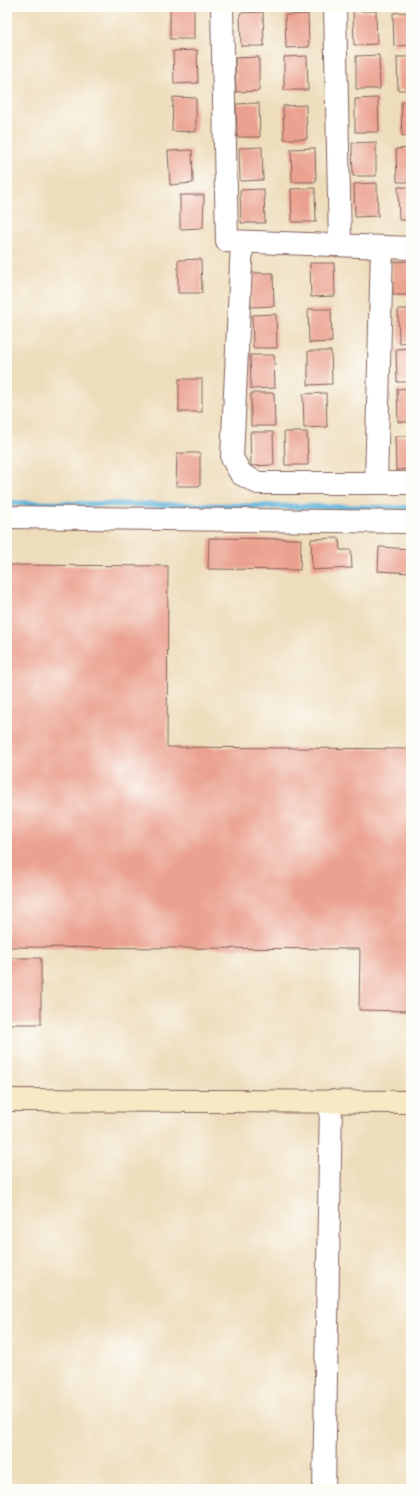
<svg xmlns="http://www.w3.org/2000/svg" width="418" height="1496" viewBox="0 0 418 1496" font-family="Pangolin,sans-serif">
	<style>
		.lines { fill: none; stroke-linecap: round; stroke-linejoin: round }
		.stream { stroke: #60b3db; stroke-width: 6 }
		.building { fill: #eba18f }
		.street-casing { stroke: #83625d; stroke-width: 24 }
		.secondary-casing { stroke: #83625d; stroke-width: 24 }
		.street { stroke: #fff; stroke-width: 22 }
		.secondary { stroke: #f7e9c3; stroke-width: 22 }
	</style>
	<rect width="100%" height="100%" fill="#fdfcf7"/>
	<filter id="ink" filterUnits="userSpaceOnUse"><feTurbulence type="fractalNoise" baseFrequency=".025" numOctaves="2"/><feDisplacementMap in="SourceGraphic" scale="8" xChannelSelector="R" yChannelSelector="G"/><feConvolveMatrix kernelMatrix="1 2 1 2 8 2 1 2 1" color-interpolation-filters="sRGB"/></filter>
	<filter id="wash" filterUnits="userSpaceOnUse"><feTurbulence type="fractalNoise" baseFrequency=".012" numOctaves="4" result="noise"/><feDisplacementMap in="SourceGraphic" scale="16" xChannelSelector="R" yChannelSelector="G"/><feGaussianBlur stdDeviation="0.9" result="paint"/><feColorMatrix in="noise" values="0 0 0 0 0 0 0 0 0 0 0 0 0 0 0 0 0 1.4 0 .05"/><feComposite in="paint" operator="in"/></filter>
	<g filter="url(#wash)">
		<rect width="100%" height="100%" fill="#edb"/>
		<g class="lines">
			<!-- stream -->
			<path class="stream" d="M7 503 411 508"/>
		</g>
		<g id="blocks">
			<!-- building -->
			<g class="building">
				<rect x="170" y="7" width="24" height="32"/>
				<path d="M353 11H376L377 44 354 45Z"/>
				<path d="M263 12 264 46H241L240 13Z"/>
				<path d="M411 12V45L394 46 393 13Z"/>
				<path d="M308 14 309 47 286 48 285 15Z"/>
				<path d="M197 50 198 83 174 84 173 51Z"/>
				<path d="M379 55 380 89H356V56Z"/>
				<path d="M307 56 308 90H284V57Z"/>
				<path d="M259 57V91L236 92 235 58Z"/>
				<path d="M397 57H411V90H398Z"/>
				<path d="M173 97 196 98V132L172 131Z"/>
				<path d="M378 98 379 132H355V99Z"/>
				<path d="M401 102H411V135L402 136Z"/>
				<path d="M259 103 260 137H237L236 104Z"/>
				<path d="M306 105 307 139H284L283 106Z"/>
				<path d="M376 142V176H353L352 143Z"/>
				<path d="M262 147 263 180 240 181 239 148Z"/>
				<path d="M315 148 316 182H292L291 149Z"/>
				<path d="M411 148V182H397L396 149Z"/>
				<path d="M192 150 193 183 170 185 168 151Z"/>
				<path d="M377 183 378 216 355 217 354 184Z"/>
				<path d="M398 187H411V220H399Z"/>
				<path d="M315 188 316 222H292L291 189Z"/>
				<path d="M264 189 265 223H241L240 190Z"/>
				<path d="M180 195H204L203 228 180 229Z"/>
				<path d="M201 259 202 293H178V260Z"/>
				<path d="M411 261V295H393L392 262Z"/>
				<path d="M310 263H334L335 296 311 297Z"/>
				<path d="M250 273H273L274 306 251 307Z"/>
				<path d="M308 309H331L332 342 309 343Z"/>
				<path d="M398 309H411V342L399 343Z"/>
				<path d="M276 314 277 348H253L252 315Z"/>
				<path d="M411 348V382H397L396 349Z"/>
				<path d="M308 351H331L332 384 308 385Z"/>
				<path d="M250 355H274L275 388 251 389Z"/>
				<rect x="179" y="379" width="23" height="33"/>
				<path d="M411 388V422H398L397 389Z"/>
				<path d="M251 393H274L275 426H251Z"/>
				<path d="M326 393 327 427 304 428 303 394Z"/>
				<path d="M250 432H273L274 465 251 466Z"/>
				<path d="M284 432H307L308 465H285Z"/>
				<path d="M395 436H411V469L396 470Z"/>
				<path d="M177 453H200V486H176Z"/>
				<path d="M209 538 301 539 300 570 208 569Z"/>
				<path d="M339 538 340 550H351L352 568 312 570 311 539Z"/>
				<path d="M379 547 411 549V573L378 571Z"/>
				<path d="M7 565 168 566 167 747 411 749V1011L359 1010 360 949 7 947Z"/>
				<rect x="8" y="958" width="33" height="66"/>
			</g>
		</g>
	</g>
	<g filter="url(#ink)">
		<use href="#blocks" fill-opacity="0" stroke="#83625d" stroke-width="1"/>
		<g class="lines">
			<defs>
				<g id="street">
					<path d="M222 7 227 241 411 248"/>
					<path d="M335 7 340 245"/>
					<path d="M242 242 232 458 241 474 258 483H411"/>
					<path d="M376 483 382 247"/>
					<path d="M7 517 411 522"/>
					<path d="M324 1489 331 1101"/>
				</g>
				<path id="secondary" d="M7 1100 411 1102"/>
			</defs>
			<!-- street casing -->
			<use href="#street" class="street-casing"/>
			<!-- secondary casing -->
			<use href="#secondary" class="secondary-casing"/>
			<!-- street -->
			<use href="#street" class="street"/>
			<!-- secondary -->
			<use href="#secondary" class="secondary"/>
		</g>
	</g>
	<!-- margin -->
	<rect width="418" height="1496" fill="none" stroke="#fdfcf7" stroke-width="24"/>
</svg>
